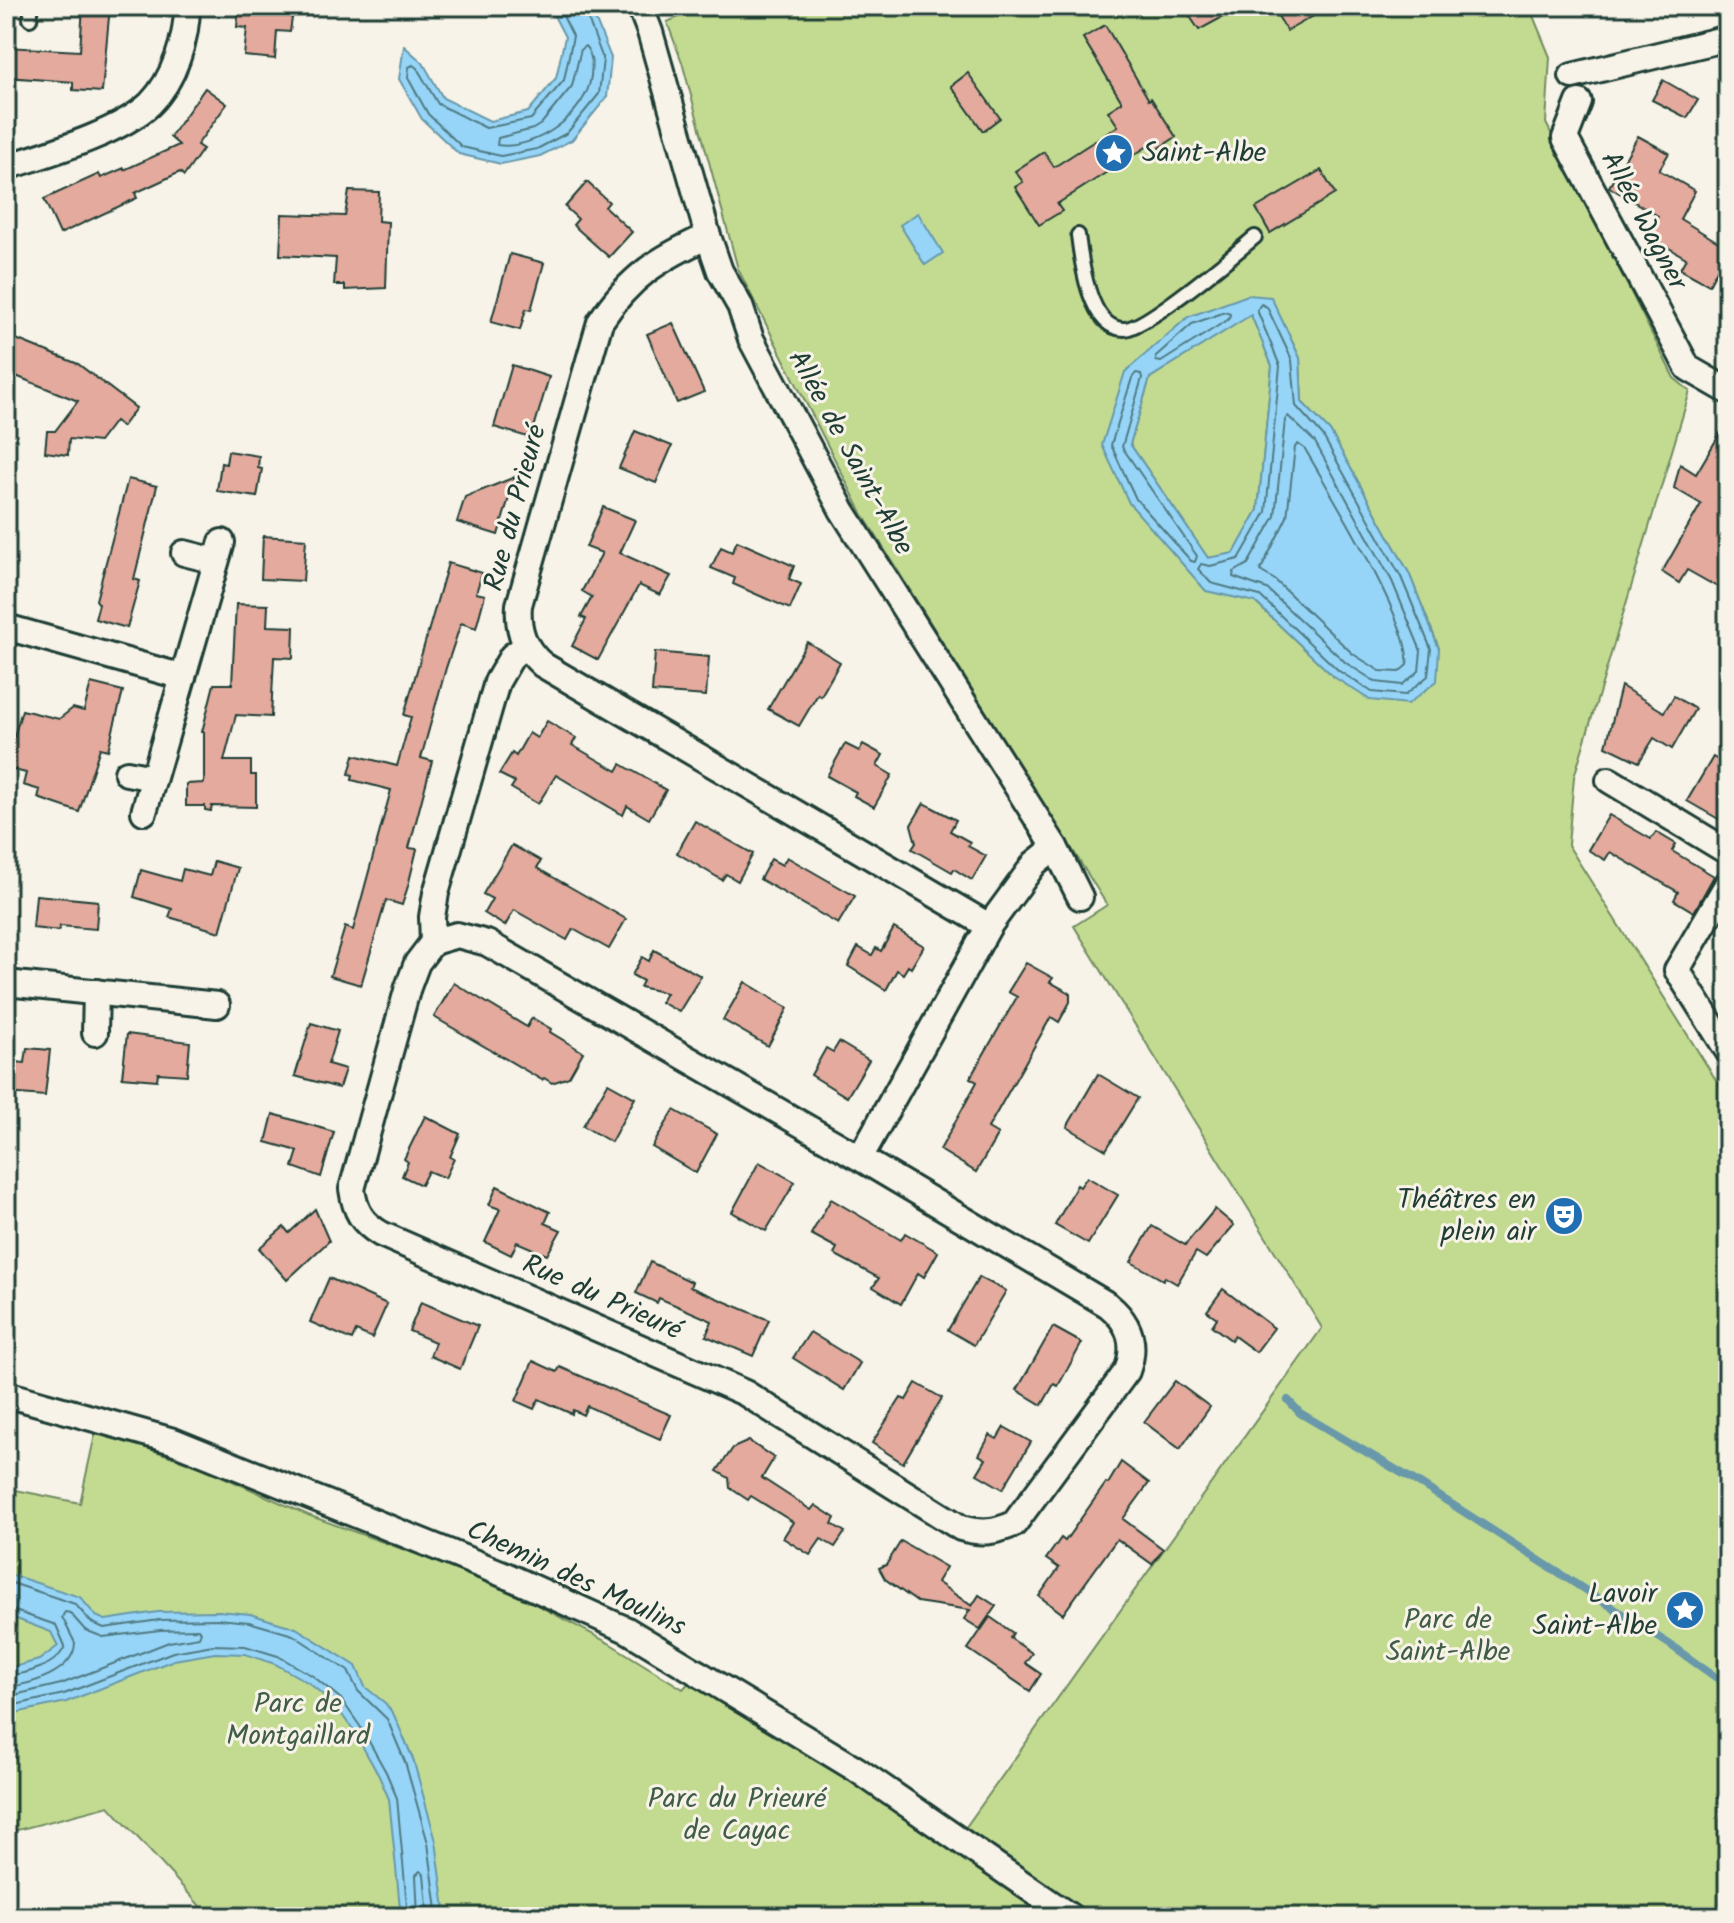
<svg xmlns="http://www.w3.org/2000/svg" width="1734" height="1923" viewBox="0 0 1734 1923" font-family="Kalam,sans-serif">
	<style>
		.green { fill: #c3db91; stroke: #718c62; stroke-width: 2; fill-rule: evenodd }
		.water { fill: #97d5f8; stroke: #6798aa; stroke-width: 2; fill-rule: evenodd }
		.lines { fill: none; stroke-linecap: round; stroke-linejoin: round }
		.shore { stroke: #4f7a82; stroke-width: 2 }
		.stream { stroke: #6798aa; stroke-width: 8 }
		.building { fill: #e3aa9d; stroke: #1f3d34; stroke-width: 2 }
		.lane-casing { stroke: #1f3d34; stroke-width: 18 }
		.street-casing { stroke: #1f3d34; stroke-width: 30 }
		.lane { stroke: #f7f3e8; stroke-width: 12 }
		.street { stroke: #f7f3e8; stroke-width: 24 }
		.labels { text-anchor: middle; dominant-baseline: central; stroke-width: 6; stroke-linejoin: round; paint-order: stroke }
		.poi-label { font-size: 28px; fill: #1f3d34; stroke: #f7f3e8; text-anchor: end }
		.street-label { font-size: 28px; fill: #1f3d34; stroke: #f7f3e8 }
		.park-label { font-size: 28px; fill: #405d47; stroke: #f7f3e8 }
	</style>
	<rect width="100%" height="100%" fill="#f7f3e8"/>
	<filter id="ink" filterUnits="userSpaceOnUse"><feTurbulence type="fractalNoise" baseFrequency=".0125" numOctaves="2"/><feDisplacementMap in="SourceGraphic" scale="16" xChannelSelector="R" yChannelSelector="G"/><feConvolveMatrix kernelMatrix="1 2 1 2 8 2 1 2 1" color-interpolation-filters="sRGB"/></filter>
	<g filter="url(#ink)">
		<!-- green -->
		<g class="green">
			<path d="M705 6H1529L1550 57 1546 123 1674 378 1690 391 1574 777 1568 845 1728 1099V1917H210L109 1806 6 1833V1488L80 1503 96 1430 201 1467 308 1515 427 1558 528 1600 609 1643 683 1689 699 1672 958 1838 1322 1328 1074 926 1107 905 863 515 738 269 682 62 667 22ZM1271 298 1300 358 1302 402 1330 431 1409 573 1439 648 1334 677 1255 602 1129 503 1125 372Z"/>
			<path d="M1251 314 1272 365 1258 510 1234 554 1208 558 1130 444 1150 378Z"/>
		</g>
		<!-- water -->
		<g class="water">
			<path d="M549 6H590L611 58 607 97 572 140 540 156 501 164 459 154 422 119 399 79 404 46 423 63 443 98 490 121 528 112 556 78 565 37Z"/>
			<path d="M918 213 943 253 925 265 900 225Z"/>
			<path d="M1248 295 1271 297 1300 358 1302 402 1330 431 1409 573 1439 649 1437 681 1408 704 1370 700 1334 677 1255 602 1206 591 1129 503 1102 445 1125 372 1188 317ZM1251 315 1272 366 1258 510 1234 553 1208 558 1130 444 1150 378Z"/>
			<path d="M6 1573 80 1597 96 1616 105 1620 158 1612 219 1611 250 1614 296 1628 356 1666 365 1687 385 1703 394 1715 413 1759 436 1841 446 1917H401L389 1799 379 1776 355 1733 335 1705 309 1683 275 1664 245 1654 215 1653 174 1660 66 1702 6 1715V1669L39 1660 58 1646 51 1632 6 1615Z"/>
		</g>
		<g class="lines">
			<!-- shore -->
			<g class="shore">
				<path d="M558 6 573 36 564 80 531 119 486 128 438 104 417 68 413 65 409 67 408 78 428 114 462 147 501 156 537 149 567 133 599 94 603 59 583 6"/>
				<path d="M585 46C593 55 592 64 591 76 587 114 535 151 497 145L498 138 533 129 541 124 572 86 581 49Z"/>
				<path d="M1261 304 1267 307 1292 360 1296 406 1323 436 1401 577 1431 649 1428 676 1405 695 1372 692 1339 671 1260 596 1211 583 1198 569 1201 564 1210 566 1239 559 1266 512 1280 366 1257 310Z"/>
				<path d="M1225 312 1230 314 1229 319 1161 362 1156 361V356L1192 324Z"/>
				<path d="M1136 373 1141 374 1142 378 1122 447 1197 556 1195 562 1191 561 1136 499 1111 445 1132 378Z"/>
				<path d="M1288 416 1315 442 1392 581 1421 651 1419 671 1402 685 1376 682 1346 663 1267 589 1233 577 1234 572 1248 564 1275 516 1285 420Z"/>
				<path d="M1298 444 1305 449C1328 489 1413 627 1407 665L1399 672 1380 671 1353 654 1275 580 1260 571 1287 517 1295 447Z"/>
				<path d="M6 1581 75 1604 91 1622 104 1628 159 1620 218 1619 249 1622 293 1635 348 1671 358 1691 387 1719 405 1762 428 1843 438 1917"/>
				<path d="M6 1608 56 1625 65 1646C57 1666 26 1674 6 1676"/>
				<path d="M6 1687C30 1685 74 1672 75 1643L62 1617 65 1612 70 1613 85 1630 103 1637 160 1630 198 1629 201 1632 199 1637 169 1642 61 1684 6 1697"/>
				<path d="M6 1707 64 1694 173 1652 213 1645 245 1646 278 1656 313 1676 341 1699 362 1729 386 1772 397 1798 408 1917"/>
				<path d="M418 1917 416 1875 420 1871 424 1874 428 1917"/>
			</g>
			<!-- stream -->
			<path class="stream" d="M1288 1400 1300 1413 1422 1485 1669 1644 1728 1686"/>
		</g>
		<!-- building -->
		<g class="building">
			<path d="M83 6H110L102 92 73 90V82L6 77V47L80 51Z"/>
			<path d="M239 6 293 11 290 32 277 31 275 59 244 56 247 28 237 27Z"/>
			<path d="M1183 6H1243L1199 30Z"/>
			<path d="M1272 6H1331L1287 31Z"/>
			<path d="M1105 25 1149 100 1151 98 1176 137 1153 152 1148 146 1057 204 1062 211 1039 225 1015 187 1023 182 1015 171 1044 152 1054 167 1118 126 1108 111 1122 102 1083 38Z"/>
			<path d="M968 73 1000 118 983 131 951 86Z"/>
			<path d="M1663 80 1698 100 1687 118 1652 100Z"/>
			<path d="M205 88 227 104 197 145 203 149 184 176 180 172 159 182 135 193 137 198 60 234 44 199 99 174 101 178 124 168V170L179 145 170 137Z"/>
			<path d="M1638 136 1669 153 1659 170 1695 191 1680 219 1728 248 1709 285 1680 269 1686 258 1647 235 1658 216 1609 187Z"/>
			<path d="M1321 170 1335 194 1270 233 1256 208Z"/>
			<path d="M587 182 609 202 605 207 632 232 609 257 573 225 578 219 565 207Z"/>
			<path d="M349 191 379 192 378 221 388 222 386 288 345 290V285H334L336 258 280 255 282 214 345 216Z"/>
			<path d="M510 254 544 263 531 310 526 309 520 330 491 322Z"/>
			<path d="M673 323 704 392 677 403 647 334Z"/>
			<path d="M6 335 78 364 136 408 122 427 115 421 99 442 69 439 68 455 45 452 47 431H55L78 401 6 372Z"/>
			<path d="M512 365 549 377 531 438 494 427Z"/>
			<path d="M1728 420V593L1687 570 1679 583 1662 572 1701 504 1674 488 1680 464 1696 474Z"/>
			<path d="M635 431 672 446 656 483 619 468Z"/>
			<path d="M228 451 259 456 258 468 262 469 257 497 217 491 221 463 226 464Z"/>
			<path d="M515 477 498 535 457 522 465 497Z"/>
			<path d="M128 479 157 486 134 579 140 581 127 628 95 619 99 604 96 600Z"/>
			<path d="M603 507 635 520 620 553 671 576 660 595 639 585 598 660 572 646 586 619 581 617 592 597 582 591 602 553 586 547Z"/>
			<path d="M263 536 306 539 303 581 261 579Z"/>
			<path d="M737 541 794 566 789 579 801 584 790 609 733 584 735 578 711 568 721 547 732 552Z"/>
			<path d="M448 563 482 573 476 593 485 595 476 628 461 623 446 668 421 758 432 761 409 848 417 849 408 886 402 905 386 900 361 985 330 976 345 927 353 930 391 790 352 780 353 775 349 774 354 755 397 766 411 717 404 715Z"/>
			<path d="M236 604 268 605 267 626 294 627 293 658 274 657 271 717 236 715 224 761H251V775H256V807L212 806 211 811 205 810V806H186V784L204 783V732H202L214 684H232Z"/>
			<path d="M807 642 840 662 821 696 818 694 799 726 768 709Z"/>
			<path d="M655 652 709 657 706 696 652 692Z"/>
			<path d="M91 683 123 691 108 750 100 748 79 812 38 798 40 790 23 785 26 773 6 768V763L22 710 59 719 73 708 84 711Z"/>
			<path d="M1621 686 1664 712 1674 696 1695 709 1672 749 1654 738 1639 762 1606 746Z"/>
			<path d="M547 721 576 738 572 745 617 771 621 764 666 790 649 819 627 806 623 815 556 775 538 804 511 788 515 782 499 774 512 753 516 756 529 733 537 738Z"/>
			<path d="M845 744 859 751 863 744 883 755 877 766 892 775 874 807 854 796 856 792 827 776Z"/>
			<path d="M1713 757 1728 766V811L1722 821 1687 801Z"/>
			<path d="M924 803 956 820 950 831 970 842 968 846 986 856 972 880 954 869 952 872 912 849 916 843 911 825Z"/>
			<path d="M1609 815 1651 839 1656 832 1676 844 1672 851 1714 876 1694 912 1674 900 1678 892 1610 852 1605 860 1588 850Z"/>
			<path d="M695 821 753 854 738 881 726 874 722 880 677 853Z"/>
			<path d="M512 845 541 861 537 868 626 919 609 949 573 929 567 940 514 910 505 926 484 913 492 899 483 894Z"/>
			<path d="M787 857 855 896 838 924 760 879 771 859 782 865Z"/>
			<path d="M214 861 238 868 220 932 169 917 172 909 134 897 141 870 180 881 183 869 210 876Z"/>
			<path d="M36 895 98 901 96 929 60 926 59 931 33 928Z"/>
			<path d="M894 928 924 946 911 968 908 966 903 974 897 970 886 990 848 966 858 947 872 955 876 948 881 951Z"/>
			<path d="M654 950 701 976 679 1012 661 1002 666 993 640 987 643 981 632 975 642 957 649 961Z"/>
			<path d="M1026 963 1053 978 1050 982 1070 993V1002L1059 1022 1051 1017 988 1128 998 1134 976 1172 940 1150 977 1082 970 1078 1017 997 1008 992Z"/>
			<path d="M745 982 788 1008 768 1046 723 1020Z"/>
			<path d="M454 983 527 1027 532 1018 551 1029 550 1032 583 1052 569 1077 552 1083 544 1078 542 1080 434 1017Z"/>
			<path d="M311 1023 338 1031 328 1064 345 1069 339 1088 295 1076Z"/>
			<path d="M127 1034 190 1042 187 1075 158 1073 157 1080 122 1077Z"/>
			<path d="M839 1042 869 1060 847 1097 811 1075 826 1048 833 1052Z"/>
			<path d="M27 1048 50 1050 45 1096 6 1093V1061L25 1063Z"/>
			<path d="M1098 1074 1138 1098 1106 1150 1067 1127Z"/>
			<path d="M608 1083 635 1098 611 1142 583 1126Z"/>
			<path d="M674 1110 717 1134 696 1173 652 1147Z"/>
			<path d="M273 1114 334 1132 321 1177 293 1167 298 1151 266 1142Z"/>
			<path d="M425 1116 460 1134 450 1157 454 1159 445 1178 428 1171 421 1185 402 1176 408 1162 404 1159Z"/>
			<path d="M759 1162 795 1182 766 1231 732 1212Z"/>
			<path d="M1087 1177 1118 1195 1088 1244 1055 1225 1077 1185 1080 1187Z"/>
			<path d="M497 1186 550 1212 545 1223 561 1230 547 1255 517 1242 511 1255 485 1242 500 1209 489 1205Z"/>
			<path d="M831 1199 901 1240 905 1233 938 1252 924 1277 918 1273 901 1304 873 1287 879 1278 834 1254 837 1248 811 1234Z"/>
			<path d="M315 1209 329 1241 287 1280 259 1248 284 1227 289 1233Z"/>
			<path d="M1215 1209 1234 1225 1206 1258 1196 1252 1177 1284 1165 1277 1163 1280 1131 1262 1152 1226 1185 1245Z"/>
			<path d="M650 1262 692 1282 690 1287 769 1320 753 1356 706 1336 712 1321 659 1298 657 1303 636 1293Z"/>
			<path d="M979 1277 1006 1291 974 1345 948 1330Z"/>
			<path d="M329 1278 387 1304 372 1338 356 1331 352 1340 310 1322Z"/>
			<path d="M1223 1289 1274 1328 1256 1352 1234 1336 1231 1340 1212 1326 1217 1318 1207 1311Z"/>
			<path d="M421 1302 478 1326 460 1369 430 1356 435 1342 409 1331Z"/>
			<path d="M1053 1327 1082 1343 1058 1386 1054 1384 1042 1405 1017 1390Z"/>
			<path d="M810 1332 860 1363 844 1390 793 1358Z"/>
			<path d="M533 1361 557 1372 560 1367 671 1415 660 1439 587 1406 583 1415 573 1410 572 1414 539 1399 534 1409 516 1401Z"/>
			<path d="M1175 1381 1210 1407 1180 1449 1144 1422Z"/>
			<path d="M916 1383 942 1398 903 1463 872 1443 901 1398 906 1400Z"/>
			<path d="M1004 1427 1031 1442 1003 1489 977 1474 986 1459 979 1455 990 1435 997 1439Z"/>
			<path d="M749 1441 774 1458 762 1478 811 1510 815 1505 835 1518 832 1524 845 1532 835 1547 821 1539 810 1555 783 1538 793 1522 751 1496 748 1500 730 1488 729 1478 717 1471 733 1448Z"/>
			<path d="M1121 1462 1149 1483 1123 1519 1163 1549 1152 1564 1117 1539 1063 1614 1039 1596 1059 1568 1046 1559 1061 1538 1065 1541 1106 1483 1108 1484Z"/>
			<path d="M901 1541 946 1567 937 1582 972 1606 979 1595 996 1606 980 1629 964 1619 970 1610 917 1602 885 1579 879 1568 886 1565Z"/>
			<path d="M990 1617 1013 1633 1010 1638 1032 1653 1025 1663 1041 1674 1030 1691 968 1649Z"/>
		</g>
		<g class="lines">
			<defs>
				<g id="lane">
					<path d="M30 19 32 6"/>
					<path d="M1078 235C1081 260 1089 329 1124 329 1146 329 1233 255 1255 237"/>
				</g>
				<g id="street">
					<path d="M640 6 650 32 708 236 720 271 740 306 751 339 842 510 1055 847 1080 897"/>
					<path d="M1572 76 1728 38"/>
					<path d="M1579 102 1565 138 1688 368 1728 391"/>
					<path d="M6 160 13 165C53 152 120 132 150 104 174 80 187 39 187 6"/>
					<path d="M708 236C660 258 630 276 600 322L519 605C517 630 524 649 543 665L989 926"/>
					<path d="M184 553 216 561"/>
					<path d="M6 627 183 677"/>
					<path d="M127 773 153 778"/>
					<path d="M1609 780 1728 852"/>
					<path d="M144 812 222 542"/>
					<path d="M1728 883 1677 970 1728 1051"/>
					<path d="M433 942 432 917 436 893 497 682 512 656 526 646"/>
					<path d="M6 983 217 1005"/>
					<path d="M95 1033 96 992"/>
					<path d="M860 1158 487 943 457 935 433 942 417 963 408 987 352 1189C355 1211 362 1223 381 1234L745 1393 961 1528C982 1534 995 1532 1014 1524L1127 1371C1137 1344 1130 1323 1108 1305L860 1158 989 926 1035 863 1055 847"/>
					<path d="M6 1394 173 1441 503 1574 627 1630 856 1769 1071 1917"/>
				</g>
			</defs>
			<!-- lane casing -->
			<use href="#lane" class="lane-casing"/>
			<!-- street casing -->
			<use href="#street" class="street-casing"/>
			<!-- lane -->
			<use href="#lane" class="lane"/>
			<!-- street -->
			<use href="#street" class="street"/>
		</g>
	</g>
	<!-- icons -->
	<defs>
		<symbol id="sight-disc" viewBox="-11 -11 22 22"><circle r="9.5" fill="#1f6fb2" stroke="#f7f3e8"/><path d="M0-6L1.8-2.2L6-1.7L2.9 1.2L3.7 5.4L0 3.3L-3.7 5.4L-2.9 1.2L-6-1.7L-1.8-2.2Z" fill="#fff"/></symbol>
		<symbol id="theatre-disc" viewBox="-11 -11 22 22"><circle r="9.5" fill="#1f6fb2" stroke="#f7f3e8"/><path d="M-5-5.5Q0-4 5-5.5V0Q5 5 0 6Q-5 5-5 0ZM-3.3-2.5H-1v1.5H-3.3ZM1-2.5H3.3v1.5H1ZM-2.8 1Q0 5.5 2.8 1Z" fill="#fff"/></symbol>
	</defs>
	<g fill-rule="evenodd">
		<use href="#sight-disc" x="1092" y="131" width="44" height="44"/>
		<use href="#theatre-disc" x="1542" y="1194" width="44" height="44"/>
		<use href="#sight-disc" x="1663" y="1588" width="44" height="44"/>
	</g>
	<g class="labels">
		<!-- poi labels -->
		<g class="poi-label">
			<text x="1142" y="153" text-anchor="start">Saint-Albe</text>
			<text x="1536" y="1200">Théâtres en<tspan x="1536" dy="32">plein air</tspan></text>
			<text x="1657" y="1594">Lavoir<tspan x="1657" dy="32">Saint-Albe</tspan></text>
		</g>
		<!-- street labels -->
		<g class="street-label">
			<text transform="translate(1643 221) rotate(62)">Allée Wagner</text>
			<text transform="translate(850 453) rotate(61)">Allée de Saint-Albe</text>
			<text transform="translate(516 508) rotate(-75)">Rue du Prieuré</text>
			<text transform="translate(602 1298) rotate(24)">Rue du Prieuré</text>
			<text transform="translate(576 1579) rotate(25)">Chemin des Moulins</text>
		</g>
		<!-- park labels -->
		<g class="park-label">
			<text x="1448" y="1620">Parc de<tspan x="1448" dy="32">Saint-Albe</tspan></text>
			<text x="298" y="1704">Parc de<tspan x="298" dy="32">Montgaillard</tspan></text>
			<text x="737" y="1799">Parc du Prieuré<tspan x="737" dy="32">de Cayac</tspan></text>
		</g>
	</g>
	<!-- margin -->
	<rect width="1734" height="1923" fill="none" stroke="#f7f3e8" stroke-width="32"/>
	<rect x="16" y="16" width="1702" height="1891" fill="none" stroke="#1f3d34" stroke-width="3" filter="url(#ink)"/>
</svg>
